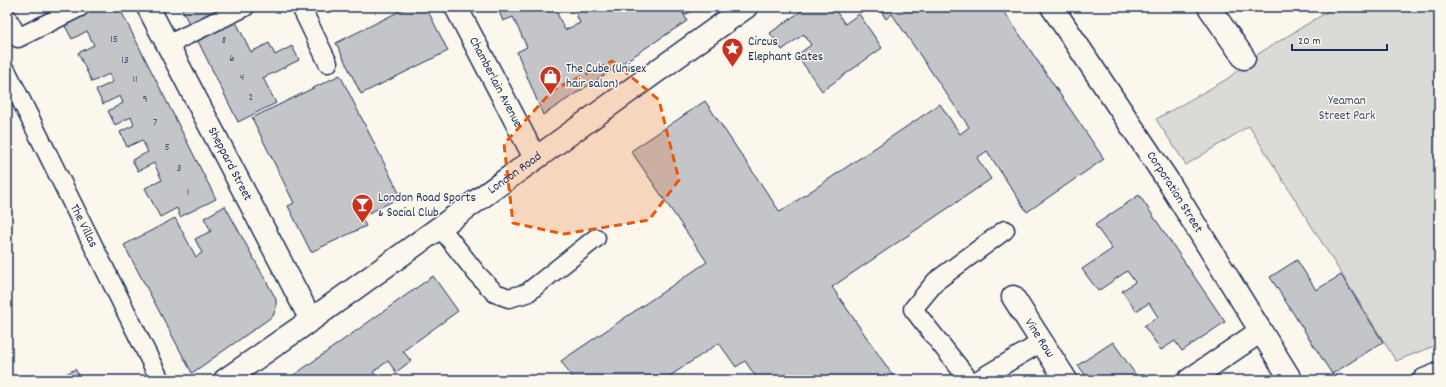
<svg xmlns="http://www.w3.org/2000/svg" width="1446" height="387" viewBox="0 0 1446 387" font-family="Dekko,sans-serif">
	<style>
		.green { fill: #dadad7; stroke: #7a849a }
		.building { fill: #c3c5c9; stroke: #1b2f5e }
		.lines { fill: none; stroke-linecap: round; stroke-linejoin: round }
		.lane-casing { stroke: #1b2f5e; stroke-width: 21 }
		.street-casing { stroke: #1b2f5e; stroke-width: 25 }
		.secondary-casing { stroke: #1b2f5e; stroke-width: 25 }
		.lane { stroke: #fbf7ec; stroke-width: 18 }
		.street { stroke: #fbf7ec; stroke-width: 22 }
		.secondary { stroke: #fbf7ec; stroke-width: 22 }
		.marked { fill: #e8590c; fill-opacity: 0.2; stroke: #e8590c; stroke-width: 3; stroke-dasharray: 8 5; stroke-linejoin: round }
		.labels { text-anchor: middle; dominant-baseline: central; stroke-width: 3; stroke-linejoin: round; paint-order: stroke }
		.number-label { font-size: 11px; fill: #455479 }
		.poi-label { font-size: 13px; fill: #1b2f5e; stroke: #fbf7ec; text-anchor: start }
		.street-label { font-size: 13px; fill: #1b2f5e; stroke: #fbf7ec }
		.park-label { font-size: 13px; fill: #415176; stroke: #fbf7ec }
	</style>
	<rect width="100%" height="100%" fill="#fbf7ec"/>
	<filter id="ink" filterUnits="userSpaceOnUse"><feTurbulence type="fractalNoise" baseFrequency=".025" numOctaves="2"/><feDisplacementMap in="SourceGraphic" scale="8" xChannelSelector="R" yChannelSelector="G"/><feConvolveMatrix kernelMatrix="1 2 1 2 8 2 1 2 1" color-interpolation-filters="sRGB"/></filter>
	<g filter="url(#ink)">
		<!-- green -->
		<path class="green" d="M1335 7H1439V344L1396 361 1249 126 1186 165 1156 119 1227 79 1258 54Z"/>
		<!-- building -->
		<g class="building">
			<path d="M97 7H119L216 199 180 217 177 208 160 217 145 188 162 180 154 163 138 171 132 160 148 152 142 140 127 147 120 132 134 125 131 117 115 125 108 111 123 103 120 96 103 104 96 90 113 82 109 74 92 82 78 53 94 45 87 31 72 39 64 24Z"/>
			<path d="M181 7H227L192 30Z"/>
			<path d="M408 7H426L448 51 361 94 336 43Z"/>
			<path d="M497 7H554L565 30 580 23 573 7H680L687 21 543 115 517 52 527 47 513 17 503 21Z"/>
			<path d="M680 7H698L685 15Z"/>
			<path d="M807 7H833L845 24 859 14 882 48 822 91 797 55 811 45 804 34 782 50 770 33Z"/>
			<path d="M878 7H1001L1104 159 1027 212 987 151 977 158 991 179 832 287 896 380H758L745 361 736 367 719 343 664 380H574L561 361 707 262 631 151 705 101 780 212 940 104 960 134 969 127 892 14 886 19Z"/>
			<path d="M235 20 251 52 269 43 275 55 292 46 299 60 263 78 276 103 238 122 197 39Z"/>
			<path d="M340 75 401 197 361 217 366 226 311 252 288 206 294 203 252 118Z"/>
			<path d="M1139 195 1225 322 1182 351 1175 341 1161 350 1144 326 1158 317 1149 303 1136 311 1122 291 1135 282 1127 271 1098 291 1082 269 1112 249 1095 225Z"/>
			<path d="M225 206 276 299V308L273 316 192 373 124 245 175 218 196 257 202 253 195 239 211 231 204 218Z"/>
			<path d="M1297 260 1316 290 1341 275 1383 342 1332 374 1270 277Z"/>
			<path d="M433 276 458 311 403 351 411 361 396 372 388 361 373 372 379 380H287Z"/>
			<path d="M1113 342 1138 378 1136 380H1089L1078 365Z"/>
			<path d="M75 369 82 380H56Z"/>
		</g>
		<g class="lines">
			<defs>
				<g id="lane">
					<path d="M301 7 328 63"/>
					<path d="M7 17 18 38 80 7"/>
					<path d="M167 45 245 7"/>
					<path id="s1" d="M7 72 160 380"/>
					<path d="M440 227 477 274 495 293 509 298 527 293 596 238"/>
					<path d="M969 380 913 309 936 281 1005 230"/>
					<path d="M978 380 1042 342"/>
				</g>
				<g id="street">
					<path id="s2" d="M148 7 311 320"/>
					<path id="s3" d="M456 7 535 158"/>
					<path id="s4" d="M1052 7 1168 181 1291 380"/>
					<path d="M1209 7 1244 58"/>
					<path id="s5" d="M1013 297 1066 380"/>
					<path d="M1189 380 1261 331"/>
					<path d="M1424 380 1439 374"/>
				</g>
				<g id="secondary">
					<path id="s6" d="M225 380 311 320 746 7"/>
				</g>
			</defs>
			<!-- lane casing -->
			<use href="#lane" class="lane-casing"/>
			<!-- street casing -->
			<use href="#street" class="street-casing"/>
			<!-- secondary casing -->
			<use href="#secondary" class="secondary-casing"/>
			<!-- lane -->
			<use href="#lane" class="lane"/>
			<!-- street -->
			<use href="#street" class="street"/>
			<!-- secondary -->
			<use href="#secondary" class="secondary"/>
		</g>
	</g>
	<!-- marked area -->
	<path class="marked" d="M612 61 659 100 679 180 649 220 564 234 513 223 504 144 553 90Z"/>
	<!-- icons -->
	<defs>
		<symbol id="sight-pin" viewBox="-11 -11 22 30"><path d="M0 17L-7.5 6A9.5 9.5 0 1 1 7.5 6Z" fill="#c8321e" stroke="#fbf7ec"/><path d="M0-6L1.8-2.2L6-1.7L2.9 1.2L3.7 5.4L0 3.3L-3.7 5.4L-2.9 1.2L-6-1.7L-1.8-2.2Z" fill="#fff"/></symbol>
		<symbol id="shop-pin" viewBox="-11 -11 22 30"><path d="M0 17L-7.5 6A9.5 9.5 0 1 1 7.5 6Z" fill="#c8321e" stroke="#fbf7ec"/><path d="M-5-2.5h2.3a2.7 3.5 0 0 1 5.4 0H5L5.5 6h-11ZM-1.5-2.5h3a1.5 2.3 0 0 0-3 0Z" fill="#fff"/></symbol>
		<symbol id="bar-pin" viewBox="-11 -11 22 30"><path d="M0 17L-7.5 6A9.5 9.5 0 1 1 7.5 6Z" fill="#c8321e" stroke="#fbf7ec"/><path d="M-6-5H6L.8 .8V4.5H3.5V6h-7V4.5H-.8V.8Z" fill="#fff"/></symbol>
	</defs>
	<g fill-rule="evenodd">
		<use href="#sight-pin" x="720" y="36" width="25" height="34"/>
		<use href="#shop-pin" x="538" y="64" width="25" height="34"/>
		<use href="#bar-pin" x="350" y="192" width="25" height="34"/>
	</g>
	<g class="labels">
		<!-- number labels -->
		<g class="number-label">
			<text x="114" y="40">15</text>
			<text x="224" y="41">8</text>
			<text x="232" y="59">6</text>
			<text x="125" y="61">13</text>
			<text x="242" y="78">4</text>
			<text x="135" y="80">11</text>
			<text x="251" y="98">2</text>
			<text x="145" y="100">9</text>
			<text x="155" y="123">7</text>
			<text x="167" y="148">5</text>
			<text x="179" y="169">3</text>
			<text x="188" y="193">1</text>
		</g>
		<!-- poi labels -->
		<g class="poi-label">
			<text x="748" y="42">Circus<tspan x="748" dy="15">Elephant Gates</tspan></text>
			<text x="566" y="69">The Cube (Unisex<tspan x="566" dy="15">hair salon)</tspan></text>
			<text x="378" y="198">London Road Sports<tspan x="378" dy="15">&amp; Social Club</tspan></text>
		</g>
		<!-- street labels -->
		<g class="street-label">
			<text stroke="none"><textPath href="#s3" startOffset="85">Chamberlain Avenue</textPath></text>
			<text stroke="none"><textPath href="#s2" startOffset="177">Sheppard Street</textPath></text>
			<text stroke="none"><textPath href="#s6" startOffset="356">London Road</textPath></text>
			<text stroke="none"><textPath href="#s4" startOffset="222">Corporation Street</textPath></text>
			<text stroke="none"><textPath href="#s1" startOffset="172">The Villas</textPath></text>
			<text stroke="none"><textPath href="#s5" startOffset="49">Vine Row</textPath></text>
		</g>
		<!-- park labels -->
		<g class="park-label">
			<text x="1347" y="101">Yeaman<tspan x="1347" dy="15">Street Park</tspan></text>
		</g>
	</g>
	<!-- margin -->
	<rect width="1446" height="387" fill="none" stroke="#fbf7ec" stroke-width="24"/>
	<rect x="12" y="12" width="1422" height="363" fill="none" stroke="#1b2f5e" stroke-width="1.5" filter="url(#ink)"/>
	<!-- scale -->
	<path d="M1292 44v6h95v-6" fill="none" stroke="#1b2f5e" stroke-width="2"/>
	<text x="1298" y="44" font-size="12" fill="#1b2f5e" stroke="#fbf7ec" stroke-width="3" paint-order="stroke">20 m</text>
</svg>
